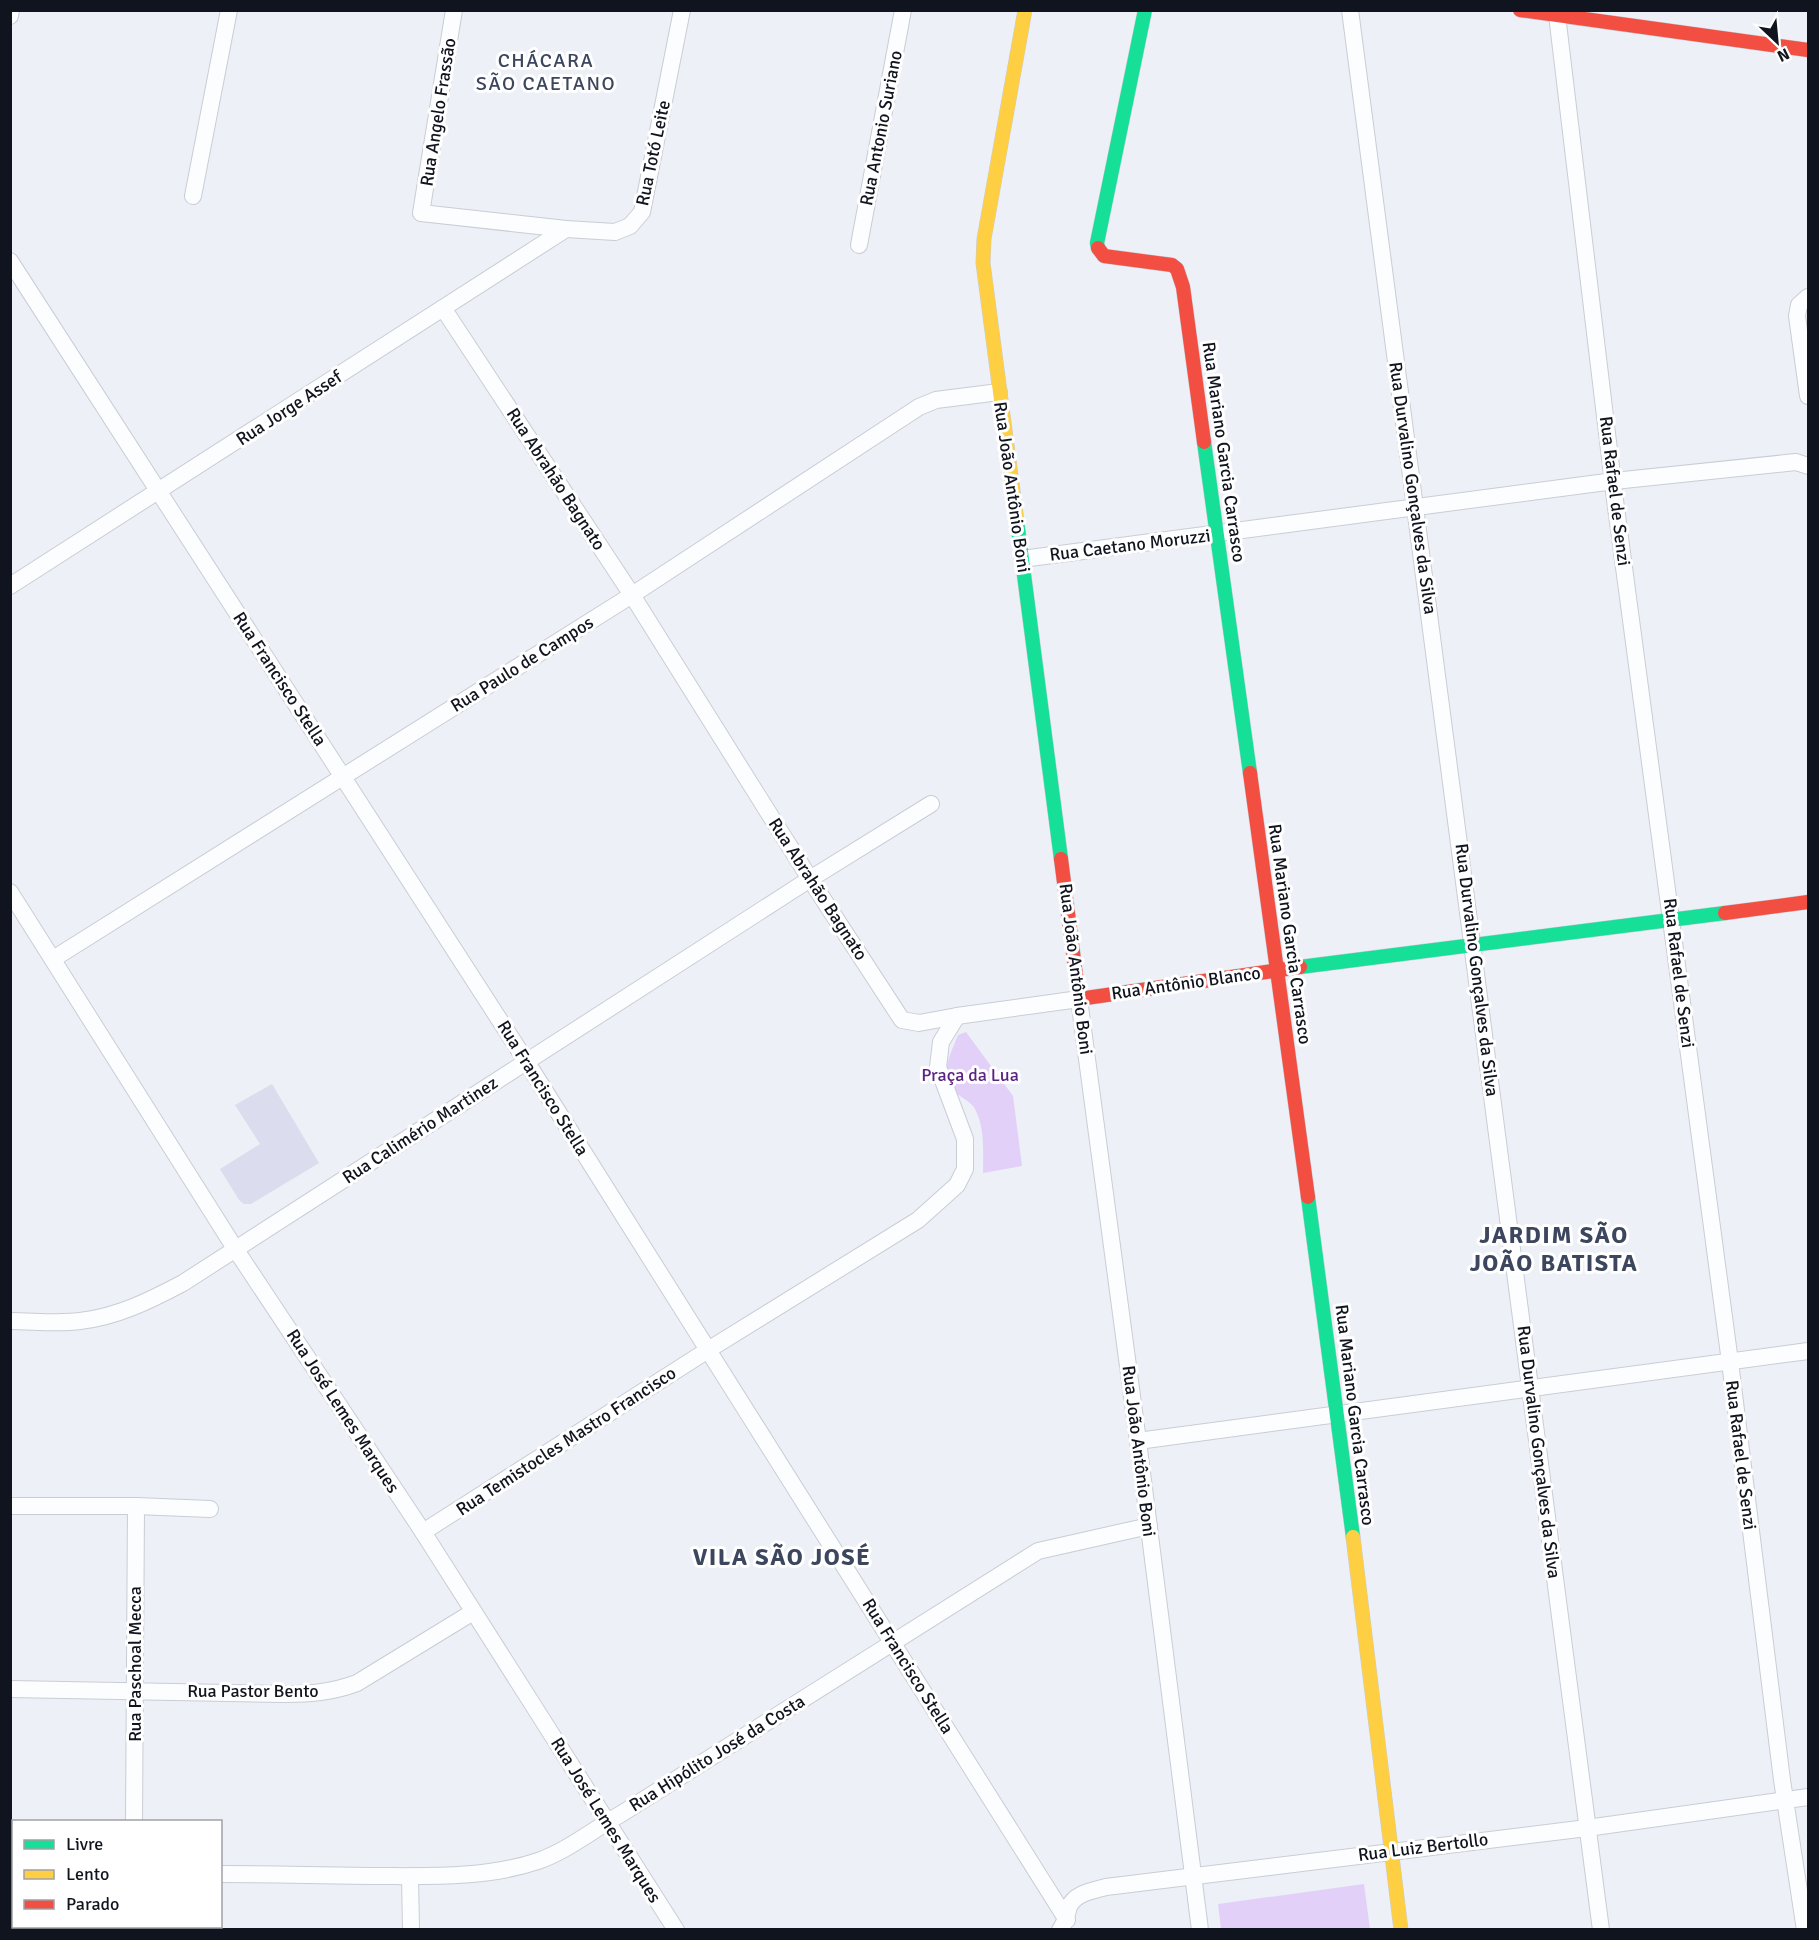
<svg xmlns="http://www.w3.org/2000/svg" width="1819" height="1940" viewBox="0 0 1819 1940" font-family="Signika,sans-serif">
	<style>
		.green { fill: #e2d0f9 }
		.building { fill: #dbdced }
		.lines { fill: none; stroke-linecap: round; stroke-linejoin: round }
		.street-casing { stroke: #c9cdd5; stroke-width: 18 }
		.fast-casing { stroke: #c9cdd5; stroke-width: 15 }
		.slow-casing { stroke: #c9cdd5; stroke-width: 15 }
		.jam-casing { stroke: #c9cdd5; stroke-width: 15 }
		.street { stroke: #fcfdfe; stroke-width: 16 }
		.fast { stroke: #16e098; stroke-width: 14 }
		.slow { stroke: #ffcf43; stroke-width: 14 }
		.jam { stroke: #f24e42; stroke-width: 14 }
		.labels { text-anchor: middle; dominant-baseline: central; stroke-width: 6; stroke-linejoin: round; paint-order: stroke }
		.street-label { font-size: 18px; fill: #10141e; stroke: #fff }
		.park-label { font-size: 18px; fill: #5b2382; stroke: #fff }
		.neighbourhood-label { font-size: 20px; letter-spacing: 1.5px; fill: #3c465e; stroke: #fff }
		.district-label { font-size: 24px; font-weight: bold; letter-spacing: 1.5px; fill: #3c465e; stroke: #fff }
	</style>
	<rect width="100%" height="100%" fill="#edf0f7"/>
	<!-- green -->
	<g class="green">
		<path d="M966 1032 1013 1096 1022 1166 983 1173C983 1151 985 1128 975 1109 972 1103 963 1098 957 1094 936 1080 951 1053 958 1035Z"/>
		<path d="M1364 1884 1370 1929H1221L1218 1904Z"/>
	</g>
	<!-- building -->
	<path class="building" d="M272 1084 319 1163 251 1204H244L239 1200 220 1169 260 1144 235 1105Z"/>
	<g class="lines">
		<defs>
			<g id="street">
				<path d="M454 10 421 213 566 229 615 232 630 226 642 212 682 10"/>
				<path d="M1350 10 1601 1930"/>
				<path d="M1557 15 1615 500 1730 1362 1782 1780 1805 1930"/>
				<path d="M10 16 11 10"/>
				<path d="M193 196 229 10"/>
				<path d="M859 245 903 10"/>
				<path d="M10 261 526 1061 1067 1920"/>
				<path d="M1808 297 1799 305 1797 316 1808 396"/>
				<path d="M443 308 632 595 810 879 902 1020 919 1023 957 1016 1079 999 1138 1441 1200 1930"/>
				<path d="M1022 559 1614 481 1796 462 1808 466"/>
				<path d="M10 586 566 229"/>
				<path d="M10 892 236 1250 423 1532 676 1930"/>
				<path d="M53 959 632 595 919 407 936 400 999 392"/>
				<path d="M10 1321C33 1321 58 1324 80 1321 117 1317 151 1300 183 1283L810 879 931 804"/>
				<path d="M1138 1441 1808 1351"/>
				<path d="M10 1506H136L210 1509"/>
				<path d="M423 1532 708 1350 918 1220 957 1185 965 1169V1139L938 1067 941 1042 957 1016"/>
				<path d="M10 1689 285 1694C311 1694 333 1692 357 1683L473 1612"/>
				<path d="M134 1822 136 1506"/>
				<path d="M220 1874C271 1874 321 1875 371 1876 426 1876 485 1879 538 1861 567 1851 594 1829 621 1814L1038 1551 1149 1526"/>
				<path d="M10 1875H14"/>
				<path d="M410 1876 411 1930"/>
				<path d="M134 1926V1930"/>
				<path d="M1060 1930C1066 1922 1066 1916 1069 1907 1075 1893 1092 1891 1106 1887L1587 1828 1808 1797"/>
			</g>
			<g id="fast">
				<path d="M1098 248 1097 243 1145 10"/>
				<path d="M1204 442 1250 773"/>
				<path d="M1017 521 1061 859"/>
				<path d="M1300 967 1725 913"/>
				<path d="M1308 1197 1353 1537"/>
			</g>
			<g id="slow">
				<path d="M1017 521 983 263 984 239 1025 10"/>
				<path d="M1353 1537 1401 1930"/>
			</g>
			<g id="jam">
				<path d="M1520 10 1808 50"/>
				<path d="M1098 248 1104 256 1172 265 1177 269 1183 287 1204 442"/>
				<path d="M1250 773 1308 1197"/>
				<path d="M1061 859 1079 999 1300 967"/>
				<path d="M1725 913 1808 902"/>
			</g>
		</defs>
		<!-- street casing -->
		<use href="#street" class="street-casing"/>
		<!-- fast casing -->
		<use href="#fast" class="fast-casing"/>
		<!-- slow casing -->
		<use href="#slow" class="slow-casing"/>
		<!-- jam casing -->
		<use href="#jam" class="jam-casing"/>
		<!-- street -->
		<use href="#street" class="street"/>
		<!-- fast -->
		<use href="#fast" class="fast"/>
		<!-- slow -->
		<use href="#slow" class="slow"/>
		<!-- jam -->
		<use href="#jam" class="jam"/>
	</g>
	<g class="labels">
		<!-- street labels -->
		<g class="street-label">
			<text transform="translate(438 112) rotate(-81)">Rua Angelo Frassão</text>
			<text transform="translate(881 128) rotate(-79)">Rua Antonio Suriano</text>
			<text transform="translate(653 153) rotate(-78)">Rua Totó Leite</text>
			<text transform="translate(289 408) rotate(-33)">Rua Jorge Assef</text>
			<text transform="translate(1224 452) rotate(82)">Rua Mariano Garcia Carrasco</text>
			<text transform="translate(556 479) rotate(57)">Rua Abrahão Bagnato</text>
			<text transform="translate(1012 487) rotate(82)">Rua João Antônio Boni</text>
			<text transform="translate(1413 488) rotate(82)">Rua Durvalino Gonçalves da Silva</text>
			<text transform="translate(1615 491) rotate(83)">Rua Rafael de Senzi</text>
			<text transform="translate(1130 545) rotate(-7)">Rua Caetano Moruzzi</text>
			<text transform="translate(522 664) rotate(-32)">Rua Paulo de Campos</text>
			<text transform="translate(280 679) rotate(57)">Rua Francisco Stella</text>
			<text transform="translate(818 889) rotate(57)">Rua Abrahão Bagnato</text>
			<text transform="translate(1290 934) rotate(82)">Rua Mariano Garcia Carrasco</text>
			<text transform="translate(1076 969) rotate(83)">Rua João Antônio Boni</text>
			<text transform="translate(1477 970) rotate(83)">Rua Durvalino Gonçalves da Silva</text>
			<text transform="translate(1679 973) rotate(83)">Rua Rafael de Senzi</text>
			<text transform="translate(1186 983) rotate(-8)">Rua Antônio Blanco</text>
			<text transform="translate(543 1088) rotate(58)">Rua Francisco Stella</text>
			<text transform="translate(420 1130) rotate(-33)">Rua Calimério Martinez</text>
			<text transform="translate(343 1411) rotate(57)">Rua José Lemes Marques</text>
			<text transform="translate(1355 1415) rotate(83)">Rua Mariano Garcia Carrasco</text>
			<text transform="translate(566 1441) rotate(-33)">Rua Temistocles Mastro Francisco</text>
			<text transform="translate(1139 1451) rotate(83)">Rua João Antônio Boni</text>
			<text transform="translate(1539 1452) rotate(83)">Rua Durvalino Gonçalves da Silva</text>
			<text transform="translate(1741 1455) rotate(83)">Rua Rafael de Senzi</text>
			<text transform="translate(135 1664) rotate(-90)">Rua Paschoal Mecca</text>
			<text transform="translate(908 1666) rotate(58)">Rua Francisco Stella</text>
			<text x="253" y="1691">Rua Pastor Bento</text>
			<text transform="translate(717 1753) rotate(-32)">Rua Hipólito José da Costa</text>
			<text transform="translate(606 1820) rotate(58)">Rua José Lemes Marques</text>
			<text transform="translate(1423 1847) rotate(-7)">Rua Luiz Bertollo</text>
		</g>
		<!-- park labels -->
		<g class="park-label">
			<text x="970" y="1075">Praça da Lua</text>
		</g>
		<!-- neighbourhood labels -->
		<g class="neighbourhood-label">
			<text x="546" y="60">CHÁCARA<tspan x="546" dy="23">SÃO CAETANO</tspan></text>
		</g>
		<!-- district labels -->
		<g class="district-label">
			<text x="1554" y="1235">JARDIM SÃO<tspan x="1554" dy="28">JOÃO BATISTA</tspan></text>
			<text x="782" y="1557">VILA SÃO JOSÉ</text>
		</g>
	</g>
	<!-- border -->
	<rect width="1819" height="1940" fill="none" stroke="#10141e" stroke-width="24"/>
	<!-- legend -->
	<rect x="12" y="1820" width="210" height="108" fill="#ffffff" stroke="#9fa1a5" stroke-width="1.5"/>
	<rect x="24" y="1840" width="30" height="9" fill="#16e098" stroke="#9fa1a5" stroke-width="1.5"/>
	<text x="66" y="1850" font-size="18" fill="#10141e">Livre</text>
	<rect x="24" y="1870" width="30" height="9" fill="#ffcf43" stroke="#9fa1a5" stroke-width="1.5"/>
	<text x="66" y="1880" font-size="18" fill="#10141e">Lento</text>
	<rect x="24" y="1900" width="30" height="9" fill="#f24e42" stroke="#9fa1a5" stroke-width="1.5"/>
	<text x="66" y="1910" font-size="18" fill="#10141e">Parado</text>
	<!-- north arrow -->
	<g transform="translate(1777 42) rotate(154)" stroke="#ffffff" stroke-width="4.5" paint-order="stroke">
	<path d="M0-4.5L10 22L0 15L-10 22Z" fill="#10141e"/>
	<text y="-9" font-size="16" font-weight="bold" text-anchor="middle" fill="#10141e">N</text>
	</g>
</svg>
